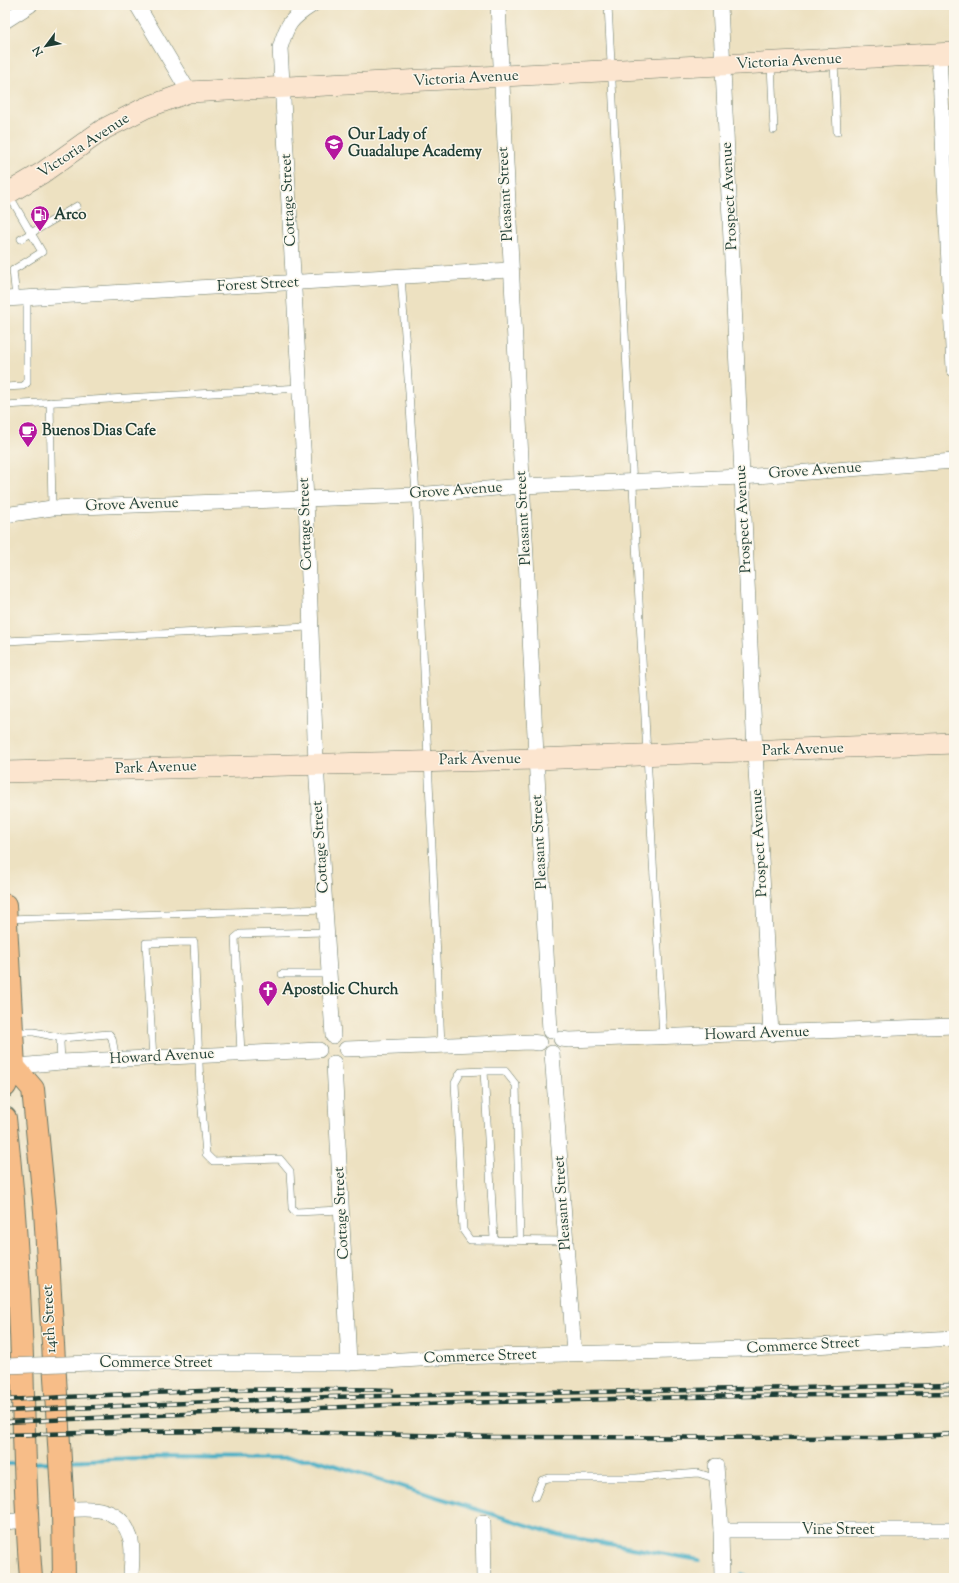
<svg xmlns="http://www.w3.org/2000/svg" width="959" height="1583" viewBox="0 0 959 1583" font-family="'Sorts Mill Goudy',serif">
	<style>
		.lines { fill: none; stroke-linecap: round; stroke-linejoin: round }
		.stream { stroke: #45adc4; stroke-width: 4 }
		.lane-casing { stroke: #677665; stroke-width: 8 }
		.street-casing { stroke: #677665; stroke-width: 16 }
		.secondary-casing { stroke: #677665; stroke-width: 22 }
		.primary-casing { stroke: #677665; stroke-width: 24 }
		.lane { stroke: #fff; stroke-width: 7 }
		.street { stroke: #fff; stroke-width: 15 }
		.secondary { stroke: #fce5cf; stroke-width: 21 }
		.primary { stroke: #f7bd88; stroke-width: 22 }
		.rail-casing { stroke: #1f3d34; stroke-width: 4.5 }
		.rail { stroke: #fbf7ec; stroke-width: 3; stroke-dasharray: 9; stroke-linecap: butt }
		.street-bridge-casing { stroke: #677665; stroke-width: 16; stroke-linecap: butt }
		.street-bridge { stroke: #fff; stroke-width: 15 }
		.labels { text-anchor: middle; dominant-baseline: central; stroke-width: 3; stroke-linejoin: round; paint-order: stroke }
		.street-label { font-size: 15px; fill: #1f3d34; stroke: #fbf7ec }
		.poi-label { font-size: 15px; font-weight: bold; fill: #1f3d34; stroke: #fbf7ec; text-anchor: start }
	</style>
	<rect width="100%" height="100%" fill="#fbf7ec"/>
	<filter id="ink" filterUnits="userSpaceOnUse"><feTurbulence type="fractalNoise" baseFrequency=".025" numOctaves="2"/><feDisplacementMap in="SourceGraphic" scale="8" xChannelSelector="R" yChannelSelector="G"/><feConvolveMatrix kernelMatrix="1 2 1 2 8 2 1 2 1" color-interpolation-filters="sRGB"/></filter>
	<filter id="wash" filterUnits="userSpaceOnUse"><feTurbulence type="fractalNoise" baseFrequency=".012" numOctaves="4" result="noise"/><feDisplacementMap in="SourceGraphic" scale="16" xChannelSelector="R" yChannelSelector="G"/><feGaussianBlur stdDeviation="0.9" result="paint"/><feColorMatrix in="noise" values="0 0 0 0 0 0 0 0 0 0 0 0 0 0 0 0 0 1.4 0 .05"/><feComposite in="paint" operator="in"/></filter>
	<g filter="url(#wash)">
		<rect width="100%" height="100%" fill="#ede1c1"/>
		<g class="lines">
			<!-- stream -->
			<g class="stream">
				<path d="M67 1461 133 1458 314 1459 559 1535 699 1560"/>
				<path d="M31 1463 55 1462"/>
				<path d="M5 1464H19"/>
				<path d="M742 1574 749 1578"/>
			</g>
		</g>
	</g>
	<g filter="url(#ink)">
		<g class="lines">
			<defs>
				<g id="lane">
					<path d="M608 5 647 755 663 1037"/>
					<path d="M834 61 837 132"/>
					<path d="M771 65 774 130"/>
					<path d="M9 195 42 252 13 270 16 298"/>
					<path d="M21 239 77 206"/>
					<path d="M401 276 416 495 441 1045"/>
					<path d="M5 387 23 386 27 383V298"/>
					<path d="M50 402 52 508"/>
					<path d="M5 405 300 388"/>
					<path d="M5 641 309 627"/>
					<path d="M7 919 325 909"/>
					<path d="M282 974H329"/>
					<path d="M15 1032H34L62 1038"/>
					<path d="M241 1053 235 938 240 934 327 932"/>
					<path d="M153 1058 146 943 194 942 200 1087 206 1154 213 1161 280 1159 290 1171 292 1208 295 1212 342 1210"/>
					<path d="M61 1062 60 1042 62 1038 109 1034 112 1038 116 1060"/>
					<path d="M484 1071 461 1072 455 1083 463 1230 470 1240 566 1241"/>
					<path d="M494 1239 484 1071H505L516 1085 520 1240"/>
					<path d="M535 1497 542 1480 549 1478H636L698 1473 717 1479"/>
				</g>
				<g id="street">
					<path d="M137 5 189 92"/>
					<path d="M312 5C290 19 287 24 280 48L306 499 316 764 333 1036"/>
					<path d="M498 5 550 1031"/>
					<path d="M720 5 755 752 771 1034"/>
					<path d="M5 21 30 5"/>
					<path d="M939 54 954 369"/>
					<path d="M5 299 510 270"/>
					<path d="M5 515 52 508 416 495 522 486 742 477 954 461"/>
					<path d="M561 1039 569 1040 954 1026"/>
					<path d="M346 1049 530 1042 539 1043"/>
					<path d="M552 1053 574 1353"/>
					<path d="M334 1063 349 1363"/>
					<path d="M8 1067 61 1062 319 1050"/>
					<path d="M92 1363H349L455 1357 778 1348 954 1338"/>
					<path d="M716 1466 721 1530 722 1578"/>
					<path d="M63 1510C90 1508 120 1505 130 1537 134 1549 131 1566 131 1578"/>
					<path d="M5 1522 26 1520"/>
					<path d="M483 1522 484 1578"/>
					<path d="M721 1530H954"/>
				</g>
				<g id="secondary">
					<path d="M5 195 42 173 104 129 145 108 189 92 954 53"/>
					<path d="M5 772 536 759 954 743"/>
				</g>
				<g id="primary">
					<path d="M5 905 14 1067 5 1086"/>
					<path d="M14 1067 33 1089 45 1211 63 1510 64 1578"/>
					<path d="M5 1118C14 1197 19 1277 22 1357 24 1431 25 1504 31 1578"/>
				</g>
			</defs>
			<!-- lane casing -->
			<use href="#lane" class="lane-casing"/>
			<!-- street casing -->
			<use href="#street" class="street-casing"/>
			<!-- secondary casing -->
			<use href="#secondary" class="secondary-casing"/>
			<!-- primary casing -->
			<use href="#primary" class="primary-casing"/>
			<!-- lane -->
			<use href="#lane" class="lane"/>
			<!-- street -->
			<use href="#street" class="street"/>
			<!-- secondary -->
			<use href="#secondary" class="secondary"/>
			<!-- primary -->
			<use href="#primary" class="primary"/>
			<defs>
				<g id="rail">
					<path d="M5 1400C134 1394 263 1386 392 1390"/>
					<path d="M5 1411 327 1397 954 1385"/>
					<path d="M5 1422 387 1405 687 1397 954 1393"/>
					<path d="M5 1435 119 1432 246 1431 495 1437 883 1438 954 1434"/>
				</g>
			</defs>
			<!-- rail casing -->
			<use href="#rail" class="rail-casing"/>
			<!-- rail -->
			<use href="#rail" class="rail"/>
			<defs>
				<path id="street-bridge" d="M5 1366 92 1363"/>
			</defs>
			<!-- street-bridge casing -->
			<use href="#street-bridge" class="street-bridge-casing"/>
			<!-- street-bridge -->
			<use href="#street-bridge" class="street-bridge"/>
		</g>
	</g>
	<!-- icons -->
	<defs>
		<symbol id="school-pin" viewBox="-11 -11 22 30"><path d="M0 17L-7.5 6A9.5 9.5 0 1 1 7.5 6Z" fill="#b5179e" stroke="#fbf7ec"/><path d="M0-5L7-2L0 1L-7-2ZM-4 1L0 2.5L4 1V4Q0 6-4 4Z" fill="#fff"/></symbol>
		<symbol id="fuel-pin" viewBox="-11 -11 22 30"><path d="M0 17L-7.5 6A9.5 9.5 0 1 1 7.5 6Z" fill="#b5179e" stroke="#fbf7ec"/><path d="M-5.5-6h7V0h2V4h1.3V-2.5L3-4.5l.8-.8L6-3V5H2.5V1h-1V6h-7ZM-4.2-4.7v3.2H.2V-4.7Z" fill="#fff"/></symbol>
		<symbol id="cafe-pin" viewBox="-11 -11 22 30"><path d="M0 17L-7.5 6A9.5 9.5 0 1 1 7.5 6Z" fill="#b5179e" stroke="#fbf7ec"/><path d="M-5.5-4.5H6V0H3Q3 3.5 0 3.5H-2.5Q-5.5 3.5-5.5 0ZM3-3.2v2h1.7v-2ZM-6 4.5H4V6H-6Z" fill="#fff"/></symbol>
		<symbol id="church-pin" viewBox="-11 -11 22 30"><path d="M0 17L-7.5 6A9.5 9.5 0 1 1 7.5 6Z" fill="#b5179e" stroke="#fbf7ec"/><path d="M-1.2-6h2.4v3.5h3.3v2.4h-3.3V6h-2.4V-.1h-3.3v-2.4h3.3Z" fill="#fff"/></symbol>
	</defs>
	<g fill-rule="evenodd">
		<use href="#school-pin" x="323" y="133" width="22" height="30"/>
		<use href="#fuel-pin" x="29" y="204" width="22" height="30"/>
		<use href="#cafe-pin" x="17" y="420" width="22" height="30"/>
		<use href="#church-pin" x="257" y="979" width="22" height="30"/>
	</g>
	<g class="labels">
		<!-- street labels -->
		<g class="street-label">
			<text transform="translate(789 62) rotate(-3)">Victoria Avenue</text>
			<text transform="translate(466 79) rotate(-3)">Victoria Avenue</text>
			<text transform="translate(84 146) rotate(-33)">Victoria Avenue</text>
			<text transform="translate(506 194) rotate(-93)">Pleasant Street</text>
			<text transform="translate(730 196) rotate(-93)">Prospect Avenue</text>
			<text transform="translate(289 200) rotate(-93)">Cottage Street</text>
			<text transform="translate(258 285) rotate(-3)">Forest Street</text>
			<text transform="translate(815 471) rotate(-4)">Grove Avenue</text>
			<text transform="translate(456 491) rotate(-4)">Grove Avenue</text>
			<text transform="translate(132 505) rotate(-2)">Grove Avenue</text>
			<text transform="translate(524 518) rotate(-93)">Pleasant Street</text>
			<text transform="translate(744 519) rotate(-93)">Prospect Avenue</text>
			<text transform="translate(306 524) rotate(-92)">Cottage Street</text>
			<text transform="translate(803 750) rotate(-2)">Park Avenue</text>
			<text transform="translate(480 760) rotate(-1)">Park Avenue</text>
			<text transform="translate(156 768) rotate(-2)">Park Avenue</text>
			<text transform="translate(540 842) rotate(-93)">Pleasant Street</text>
			<text transform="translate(760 843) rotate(-93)">Prospect Avenue</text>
			<text transform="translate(321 847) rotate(-94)">Cottage Street</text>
			<text transform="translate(757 1034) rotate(-2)">Howard Avenue</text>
			<text transform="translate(162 1057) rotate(-3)">Howard Avenue</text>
			<text transform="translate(563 1203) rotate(-94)">Pleasant Street</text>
			<text transform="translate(342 1213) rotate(-93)">Cottage Street</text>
			<text transform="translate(50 1319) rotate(-93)">14th Street</text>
			<text transform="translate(803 1346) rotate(-3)">Commerce Street</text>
			<text transform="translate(480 1357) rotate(-2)">Commerce Street</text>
			<text x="156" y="1363">Commerce Street</text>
			<text x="838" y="1530">Vine Street</text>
		</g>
		<!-- poi labels -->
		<g class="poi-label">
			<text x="348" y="135">Our Lady of<tspan x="348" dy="17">Guadalupe Academy</tspan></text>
			<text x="54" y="215">Arco</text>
			<text x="42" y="431">Buenos Dias Cafe</text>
			<text x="282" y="990">Apostolic Church</text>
		</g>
	</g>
	<!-- margin -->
	<rect width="959" height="1583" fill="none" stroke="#fbf7ec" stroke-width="20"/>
	<!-- north arrow -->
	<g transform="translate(46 46) rotate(238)" stroke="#fbf7ec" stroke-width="3" paint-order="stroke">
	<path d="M0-3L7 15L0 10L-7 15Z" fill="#1f3d34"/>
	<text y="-6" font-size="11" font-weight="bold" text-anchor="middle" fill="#1f3d34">N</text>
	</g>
</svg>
